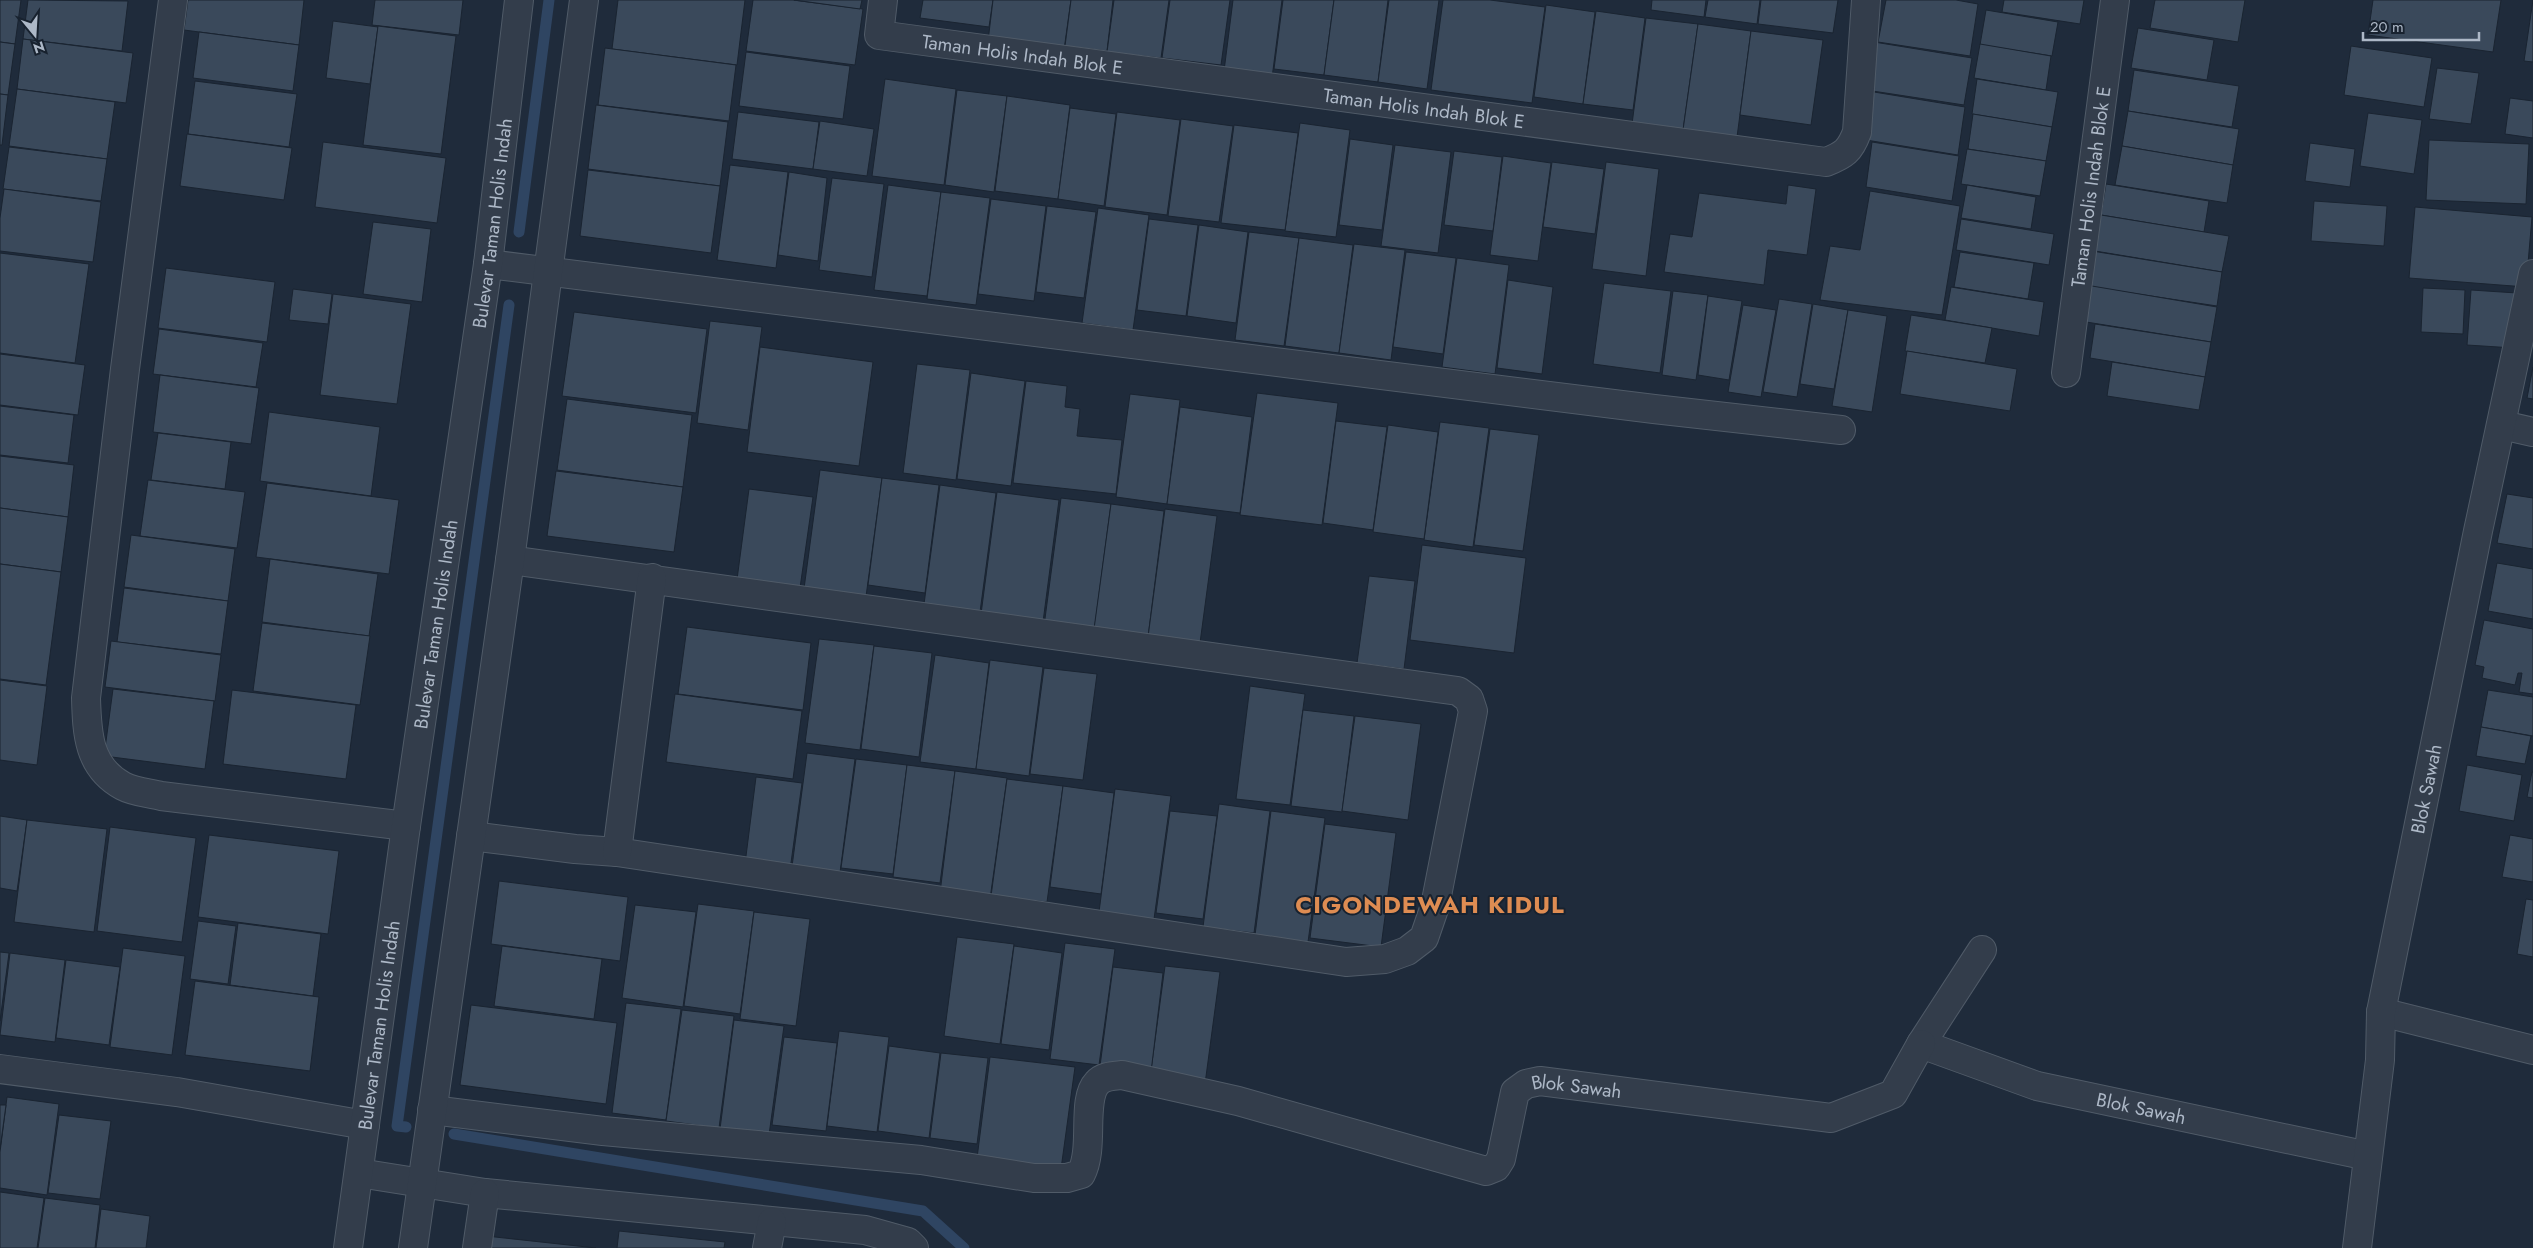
<svg xmlns="http://www.w3.org/2000/svg" width="2533" height="1248" viewBox="0 0 2533 1248" font-family="Jost,sans-serif">
	<style>
		.lines { fill: none; stroke-linecap: round; stroke-linejoin: round }
		.stream { stroke: #2f4562; stroke-width: 11 }
		.building { fill: #3a495b; stroke: #1a2431 }
		.minor-casing { stroke: #505b68; stroke-width: 30 }
		.minor { stroke: #333d4b; stroke-width: 28 }
		.labels { text-anchor: middle; dominant-baseline: central; stroke-width: 4; stroke-linejoin: round; paint-order: stroke }
		.street-label { font-size: 19px; fill: #adb8c7; stroke: #18222f }
		.district-label { font-size: 24px; font-weight: bold; letter-spacing: 1px; fill: #de8c52; stroke: #18222f }
	</style>
	<rect width="100%" height="100%" fill="#1f2b3b"/>
	<g class="lines">
		<!-- stream -->
		<g class="stream">
			<path d="M519 232 549 0"/>
			<path d="M406 1127 397 1126 509 305"/>
			<path d="M454 1134 923 1211 964 1248"/>
		</g>
	</g>
	<!-- building -->
	<g class="building">
		<path d="M0 0H21L15 44 0 42Z"/>
		<path d="M28 0 128 1 122 51 23 39Z"/>
		<path d="M188 0H304L299 45 184 30Z"/>
		<path d="M375 0H463L459 35 372 25Z"/>
		<path d="M618 0H745L737 65 612 49Z"/>
		<path d="M753 0H793L863 9 855 65 746 51Z"/>
		<path d="M794 0H862L860 9Z"/>
		<path d="M923 0H993L989 27 920 18Z"/>
		<path d="M993 0H1071L1064 50 988 41Z"/>
		<path d="M1071 0H1113L1107 51 1065 46Z"/>
		<path d="M1114 0H1169L1161 58 1107 52Z"/>
		<path d="M1170 0H1230L1221 65 1162 58Z"/>
		<path d="M1233 0H1282L1272 78 1224 71Z"/>
		<path d="M1283 0H1334L1324 75 1274 69Z"/>
		<path d="M1334 0H1388L1378 82 1324 75Z"/>
		<path d="M1389 0H1439L1427 89 1378 82Z"/>
		<path d="M1443 0H1490L1545 7 1532 103 1431 90Z"/>
		<path d="M1652 0H1706L1704 17 1651 10Z"/>
		<path d="M1708 0H1760L1757 24 1705 17Z"/>
		<path d="M1761 0H1838L1833 33 1758 24Z"/>
		<path d="M1886 0H1956L1978 4 1970 56 1878 42Z"/>
		<path d="M2004 0H2084L2080 24 2002 12Z"/>
		<path d="M2155 0H2245L2238 42 2150 28Z"/>
		<path d="M2373 0H2501L2493 52 2368 35Z"/>
		<path d="M2533 0V62L2524 61Z"/>
		<path d="M1546 5 1595 12 1583 104 1534 97Z"/>
		<path d="M1986 10 2058 22 2052 56 1980 45Z"/>
		<path d="M1596 11 1645 18 1633 110 1583 104Z"/>
		<path d="M1646 18 1698 24 1683 130 1632 124Z"/>
		<path d="M333 21 378 27 370 84 326 78Z"/>
		<path d="M1698 24 1751 31 1737 137 1683 130Z"/>
		<path d="M378 26 456 36 441 154 363 145Z"/>
		<path d="M2138 28 2214 40 2207 80 2131 68Z"/>
		<path d="M1751 31 1823 40 1811 125 1740 115Z"/>
		<path d="M199 32 299 45 293 91 193 78Z"/>
		<path d="M23 39 133 53 126 103 17 89Z"/>
		<path d="M0 42 15 44 8 95 0 94Z"/>
		<path d="M1874 42 1972 58 1964 105 1866 90Z"/>
		<path d="M1980 44 2051 56 2046 90 1974 78Z"/>
		<path d="M2351 46 2432 58 2424 107 2344 95Z"/>
		<path d="M605 48 736 65 729 121 598 105Z"/>
		<path d="M746 52 850 66 843 119 739 106Z"/>
		<path d="M2437 68 2479 73 2471 124 2429 119Z"/>
		<path d="M2134 70 2239 86 2232 127 2128 111Z"/>
		<path d="M885 79 956 89 944 185 872 176Z"/>
		<path d="M1977 79 2058 92 2052 127 1972 114Z"/>
		<path d="M195 81 297 94 289 147 188 134Z"/>
		<path d="M17 89 115 102 107 159 9 146Z"/>
		<path d="M957 90 1007 96 994 192 945 185Z"/>
		<path d="M1874 92 1965 107 1958 155 1866 140Z"/>
		<path d="M0 94 8 95 2 145H0Z"/>
		<path d="M1007 96 1070 105 1058 199 995 191Z"/>
		<path d="M2510 98 2533 101V138L2505 134Z"/>
		<path d="M596 105 728 122 720 186 588 169Z"/>
		<path d="M1070 108 1116 114 1104 206 1058 199Z"/>
		<path d="M2128 111 2239 129 2233 165 2122 146Z"/>
		<path d="M738 112 819 122 813 169 732 159Z"/>
		<path d="M1117 112 1180 120 1167 215 1105 207Z"/>
		<path d="M2368 113 2422 120 2414 174 2360 166Z"/>
		<path d="M1973 114 2052 127 2046 161 1968 149Z"/>
		<path d="M1181 119 1233 126 1219 222 1168 216Z"/>
		<path d="M820 121 874 129 867 176 813 169Z"/>
		<path d="M1300 123 1350 130 1336 237 1285 231Z"/>
		<path d="M1234 125 1298 133 1285 230 1221 223Z"/>
		<path d="M187 134 292 148 284 200 180 186Z"/>
		<path d="M1350 139 1393 145 1382 230 1339 225Z"/>
		<path d="M2429 140 2529 144 2526 204 2426 200Z"/>
		<path d="M323 142 446 158 437 223 315 207Z"/>
		<path d="M1872 142 1959 156 1952 201 1866 187Z"/>
		<path d="M2310 143 2355 149 2350 187 2305 181Z"/>
		<path d="M1395 145 1451 152 1438 253 1381 246Z"/>
		<path d="M2122 146 2233 165 2227 203 2115 185Z"/>
		<path d="M9 147 107 159 101 201 3 189Z"/>
		<path d="M1967 149 2046 161 2040 196 1961 184Z"/>
		<path d="M1454 151 1502 157 1493 231 1444 225Z"/>
		<path d="M1503 156 1551 163 1538 261 1490 255Z"/>
		<path d="M1552 162 1604 169 1595 234 1543 227Z"/>
		<path d="M1606 162 1659 169 1646 276 1592 269Z"/>
		<path d="M730 165 788 172 776 268 717 260Z"/>
		<path d="M588 170 720 186 711 253 580 236Z"/>
		<path d="M789 172 827 178 818 261 778 255Z"/>
		<path d="M832 178 884 184 872 277 819 270Z"/>
		<path d="M2106 184 2209 201 2204 232 2101 215Z"/>
		<path d="M888 185 941 192 927 296 874 290Z"/>
		<path d="M1788 185 1816 189 1807 255 1768 250 1764 285 1664 272 1670 234 1692 237 1699 193 1786 204Z"/>
		<path d="M1967 185 2036 197 2031 229 1961 218Z"/>
		<path d="M4 189 101 202 93 262 0 251V218Z"/>
		<path d="M1870 191 1960 206 1942 315 1820 300 1830 246 1860 250Z"/>
		<path d="M941 192 990 198 976 305 927 299Z"/>
		<path d="M991 199 1046 206 1034 301 978 294Z"/>
		<path d="M2314 201 2387 206 2384 246 2311 241Z"/>
		<path d="M1047 206 1096 212 1084 298 1036 292Z"/>
		<path d="M2415 207 2532 217 2526 287 2409 278Z"/>
		<path d="M1098 208 1149 215 1133 330 1082 323Z"/>
		<path d="M2101 215 2229 236 2222 272 2095 251Z"/>
		<path d="M1149 219 1198 225 1186 316 1137 310Z"/>
		<path d="M1961 219 2054 234 2049 265 1956 250Z"/>
		<path d="M373 222 431 229 422 302 363 294Z"/>
		<path d="M1199 225 1248 232 1236 323 1187 316Z"/>
		<path d="M1249 232 1299 238 1284 346 1235 340Z"/>
		<path d="M1299 238 1353 245 1339 353 1285 346Z"/>
		<path d="M1354 244 1405 250 1391 360 1339 353Z"/>
		<path d="M2092 251 2222 272 2217 306 2085 286Z"/>
		<path d="M1406 252 1456 258 1443 354 1393 347Z"/>
		<path d="M1960 252 2034 263 2028 299 1954 287Z"/>
		<path d="M0 253 89 264 75 363 0 353Z"/>
		<path d="M1457 258 1509 265 1495 374 1442 367Z"/>
		<path d="M166 268 275 282 267 342 158 328Z"/>
		<path d="M1508 280 1553 287 1542 374 1497 368Z"/>
		<path d="M1604 283 1671 291 1660 373 1593 364Z"/>
		<path d="M2086 285 2217 307 2211 342 2080 321Z"/>
		<path d="M1951 287 2044 302 2039 336 1945 320Z"/>
		<path d="M2423 288 2465 290 2463 334 2421 332Z"/>
		<path d="M293 289 332 294 328 324 289 320Z"/>
		<path d="M2471 290 2517 293 2514 348 2467 345Z"/>
		<path d="M1673 291 1708 295 1696 380 1662 375Z"/>
		<path d="M333 294 411 304 397 404 320 395Z"/>
		<path d="M1708 296 1742 301 1729 380 1698 375Z"/>
		<path d="M1779 299 1812 304 1797 397 1763 392Z"/>
		<path d="M1813 304 1848 310 1834 389 1800 384Z"/>
		<path d="M1743 305 1776 310 1761 397 1728 392Z"/>
		<path d="M1848 310 1887 316 1872 412 1832 406Z"/>
		<path d="M574 312 707 329 696 413 562 396Z"/>
		<path d="M1911 315 1992 328 1985 363 1905 351Z"/>
		<path d="M710 321 762 327 748 430 697 423Z"/>
		<path d="M2095 324 2211 342 2205 377 2090 358Z"/>
		<path d="M159 329 263 343 256 387 153 374Z"/>
		<path d="M760 347 873 362 859 466 747 452Z"/>
		<path d="M1907 351 2017 369 2010 411 1900 394Z"/>
		<path d="M0 354 85 365 78 415 0 405Z"/>
		<path d="M2112 362 2205 377 2199 410 2107 396Z"/>
		<path d="M917 364 970 370 956 480 903 473Z"/>
		<path d="M2533 367V399L2527 398Z"/>
		<path d="M971 373 1025 381 1011 486 957 479Z"/>
		<path d="M160 375 259 388 251 444 153 432Z"/>
		<path d="M1026 381 1067 386 1065 407 1080 409 1077 436 1122 440 1116 494 1013 483Z"/>
		<path d="M1257 393 1338 403 1322 525 1240 515Z"/>
		<path d="M1130 394 1180 400 1167 504 1116 497Z"/>
		<path d="M567 399 692 415 683 487 557 470Z"/>
		<path d="M0 406 74 415 68 463 0 455Z"/>
		<path d="M1180 407 1252 417 1240 513 1167 504Z"/>
		<path d="M269 412 380 427 371 496 260 481Z"/>
		<path d="M1336 421 1387 427 1373 530 1323 523Z"/>
		<path d="M1440 422 1489 428 1473 547 1424 540Z"/>
		<path d="M1388 425 1438 432 1424 539 1373 532Z"/>
		<path d="M1490 429 1539 435 1523 551 1474 545Z"/>
		<path d="M158 433 231 442 225 489 151 480Z"/>
		<path d="M0 456 74 465 68 517 0 508Z"/>
		<path d="M820 470 882 478 865 604 803 596Z"/>
		<path d="M556 471 683 487 674 552 547 536Z"/>
		<path d="M882 478 939 485 925 593 868 585Z"/>
		<path d="M148 480 245 492 237 548 140 536Z"/>
		<path d="M267 483 399 500 389 574 256 557Z"/>
		<path d="M940 485 996 493 980 612 924 604Z"/>
		<path d="M749 489 813 497 799 595 736 587Z"/>
		<path d="M997 492 1059 500 1043 622 981 614Z"/>
		<path d="M2507 494 2533 498V549L2497 543Z"/>
		<path d="M1061 498 1111 504 1094 632 1044 626Z"/>
		<path d="M1111 504 1164 511 1148 637 1094 629Z"/>
		<path d="M0 508 68 517 61 572 0 564Z"/>
		<path d="M1165 509 1217 516 1200 643 1148 637Z"/>
		<path d="M131 535 235 549 228 601 124 587Z"/>
		<path d="M1422 545 1526 558 1514 653 1410 640Z"/>
		<path d="M270 559 378 574 369 636 262 622Z"/>
		<path d="M2497 563 2533 569V619L2488 611Z"/>
		<path d="M0 564 61 572 46 685 0 679Z"/>
		<path d="M1369 576 1415 581 1404 669 1357 663Z"/>
		<path d="M124 588 228 601 221 654 117 642Z"/>
		<path d="M2484 620 2533 629V694L2519 692 2522 673H2518L2515 685 2482 678 2484 667 2475 665Z"/>
		<path d="M262 623 370 636 360 705 253 691Z"/>
		<path d="M687 627 811 643 803 710 678 694Z"/>
		<path d="M819 639 874 645 860 750 805 743Z"/>
		<path d="M111 641 221 655 215 701 105 687Z"/>
		<path d="M874 646 932 653 919 757 861 749Z"/>
		<path d="M935 655 989 663 976 769 920 762Z"/>
		<path d="M990 660 1043 667 1029 776 976 769Z"/>
		<path d="M1044 668 1097 674 1083 780 1030 774Z"/>
		<path d="M0 680 47 686 37 765 0 760Z"/>
		<path d="M1250 686 1305 694 1290 805 1236 799Z"/>
		<path d="M113 689 214 701 205 769 104 756Z"/>
		<path d="M232 690 356 705 346 779 223 764Z"/>
		<path d="M2488 690 2533 697V736L2481 727Z"/>
		<path d="M675 694 802 711 793 779 666 762Z"/>
		<path d="M1303 710 1354 716 1342 812 1291 806Z"/>
		<path d="M1355 716 1421 724 1408 820 1342 811Z"/>
		<path d="M2481 727 2531 736 2525 764 2476 756Z"/>
		<path d="M807 753 855 759 839 880 791 874Z"/>
		<path d="M856 759 907 765 893 874 841 868Z"/>
		<path d="M907 765 955 771 940 883 893 877Z"/>
		<path d="M2467 765 2522 775 2514 821 2459 811Z"/>
		<path d="M955 771 1007 778 990 899 940 893Z"/>
		<path d="M2532 772H2533V798L2527 797Z"/>
		<path d="M756 777 802 783 790 870 745 864Z"/>
		<path d="M1007 779 1063 786 1047 902 991 896Z"/>
		<path d="M1063 786 1114 793 1101 894 1050 887Z"/>
		<path d="M1115 789 1171 796 1154 919 1099 912Z"/>
		<path d="M1219 804 1270 811 1254 933 1203 927Z"/>
		<path d="M1170 811 1217 816 1203 919 1156 913Z"/>
		<path d="M1271 811 1325 818 1308 942 1255 935Z"/>
		<path d="M0 816 27 820 17 891 0 888Z"/>
		<path d="M27 820 107 829 94 932 14 922Z"/>
		<path d="M1325 824 1396 833 1381 947 1310 938Z"/>
		<path d="M110 827 196 838 182 942 97 931Z"/>
		<path d="M209 835 339 851 328 934 198 917Z"/>
		<path d="M2510 835 2533 839V882L2502 877Z"/>
		<path d="M499 881 628 897 620 961 491 944Z"/>
		<path d="M2526 899 2533 900V957L2517 954Z"/>
		<path d="M698 904 754 911 740 1014 684 1006Z"/>
		<path d="M635 905 696 912 683 1007 622 998Z"/>
		<path d="M754 912 810 919 796 1026 740 1019Z"/>
		<path d="M198 921 236 926 228 984 190 979Z"/>
		<path d="M238 923 321 934 313 996 230 985Z"/>
		<path d="M957 937 1014 944 1000 1044 944 1036Z"/>
		<path d="M1065 943 1115 949 1099 1065 1050 1059Z"/>
		<path d="M502 946 602 959 594 1019 494 1006Z"/>
		<path d="M1014 946 1062 953 1049 1050 1001 1044Z"/>
		<path d="M123 948 185 956 172 1055 110 1047Z"/>
		<path d="M0 952 9 953 0 1021Z"/>
		<path d="M10 953 65 960 55 1042 0 1035Z"/>
		<path d="M66 960 120 967 109 1045 56 1038Z"/>
		<path d="M1165 966 1220 972 1205 1084 1150 1077Z"/>
		<path d="M1113 967 1163 973 1151 1072 1100 1066Z"/>
		<path d="M195 981 319 997 310 1071 185 1055Z"/>
		<path d="M626 1003 681 1009 666 1120 612 1113Z"/>
		<path d="M471 1005 617 1023 606 1104 460 1085Z"/>
		<path d="M682 1010 734 1016 719 1128 666 1121Z"/>
		<path d="M734 1020 784 1026 769 1135 720 1129Z"/>
		<path d="M839 1031 889 1037 877 1132 827 1126Z"/>
		<path d="M784 1037 837 1043 826 1131 772 1125Z"/>
		<path d="M889 1046 940 1053 929 1138 878 1131Z"/>
		<path d="M941 1053 988 1058 977 1144 930 1138Z"/>
		<path d="M990 1057 1075 1067 1061 1169 977 1158Z"/>
		<path d="M7 1097 59 1104 47 1195 0 1188V1152Z"/>
		<path d="M0 1105H6L0 1149Z"/>
		<path d="M59 1115 111 1121 100 1199 48 1193Z"/>
		<path d="M0 1192 44 1198 37 1248H0Z"/>
		<path d="M45 1198 100 1205 95 1248H38Z"/>
		<path d="M101 1209 150 1216 146 1248H96Z"/>
		<path d="M619 1231 725 1242 724 1248H617Z"/>
		<path d="M486 1236 596 1248H485Z"/>
	</g>
	<g class="lines">
		<defs>
			<g id="minor">
				<path d="M173 0 125 369 86 698C87 733 88 767 123 786 134 792 149 793 161 796L406 826"/>
				<path id="s1" d="M883 0 879 35 1826 162C1844 155 1850 151 1857 132L1866 0"/>
				<path d="M488 264 1654 409 1841 430"/>
				<path id="s2" d="M2066 373 2115 0"/>
				<path d="M2502 425 2533 432"/>
				<path d="M471 836 575 849 617 852 1346 962 1385 959 1407 951 1424 938 1435 906 1473 711 1469 699 1458 691 510 560"/>
				<path d="M617 852 652 578"/>
				<path id="s3" d="M1982 950 1921 1044 2037 1086 2368 1156"/>
				<path d="M2381 1012 2533 1050"/>
				<path d="M0 1069 177 1092 365 1125"/>
				<path id="s4" d="M432 1110 603 1131 921 1160 1034 1178H1067L1081 1174C1095 1147 1081 1100 1097 1083 1103 1076 1113 1076 1122 1075L1238 1101 1486 1171 1496 1167 1501 1159 1515 1092 1526 1084 1540 1081 1831 1118 1893 1094 1921 1044"/>
				<path d="M359 1173 485 1193 865 1230 908 1242 914 1248"/>
				<path id="s5" d="M348 1248 406 826 488 264 519 0"/>
				<path d="M413 1248 510 560 584 0"/>
				<path d="M477 1248 485 1193"/>
				<path d="M767 1248 772 1222"/>
				<path id="s6" d="M2357 1248 2380 1060 2381 1012 2478 531 2533 274"/>
			</g>
		</defs>
		<!-- minor casing -->
		<use href="#minor" class="minor-casing"/>
		<!-- minor -->
		<use href="#minor" class="minor"/>
	</g>
	<g class="labels">
		<!-- street labels -->
		<g class="street-label">
			<text stroke="none"><textPath href="#s1" startOffset="180">Taman Holis Indah Blok E</textPath></text>
			<text stroke="none"><textPath href="#s1" startOffset="585">Taman Holis Indah Blok E</textPath></text>
			<text stroke="none"><textPath href="#s2" startOffset="188">Taman Holis Indah Blok E</textPath></text>
			<text stroke="none"><textPath href="#s5" startOffset="1035">Bulevar Taman Holis Indah</textPath></text>
			<text stroke="none"><textPath href="#s5" startOffset="630">Bulevar Taman Holis Indah</textPath></text>
			<text stroke="none"><textPath href="#s6" startOffset="465">Blok Sawah</textPath></text>
			<text stroke="none"><textPath href="#s5" startOffset="225">Bulevar Taman Holis Indah</textPath></text>
			<text stroke="none"><textPath href="#s4" startOffset="1304">Blok Sawah</textPath></text>
			<text stroke="none"><textPath href="#s3" startOffset="342">Blok Sawah</textPath></text>
		</g>
		<!-- district labels -->
		<g class="district-label">
			<text x="1430" y="904">CIGONDEWAH KIDUL</text>
		</g>
	</g>
	<!-- north arrow -->
	<g transform="translate(35 35) rotate(162)" stroke="#18222f" stroke-width="4" paint-order="stroke">
	<path d="M0-4L9 19L0 12L-9 19Z" fill="#adb8c7"/>
	<text y="-8" font-size="14" font-weight="bold" text-anchor="middle" fill="#adb8c7">N</text>
	</g>
	<!-- scale -->
	<path d="M2363 32v8h116v-8" fill="none" stroke="#adb8c7" stroke-width="2.5"/>
	<text x="2370" y="32" font-size="15" fill="#adb8c7" stroke="#18222f" stroke-width="4" paint-order="stroke">20 m</text>
</svg>
